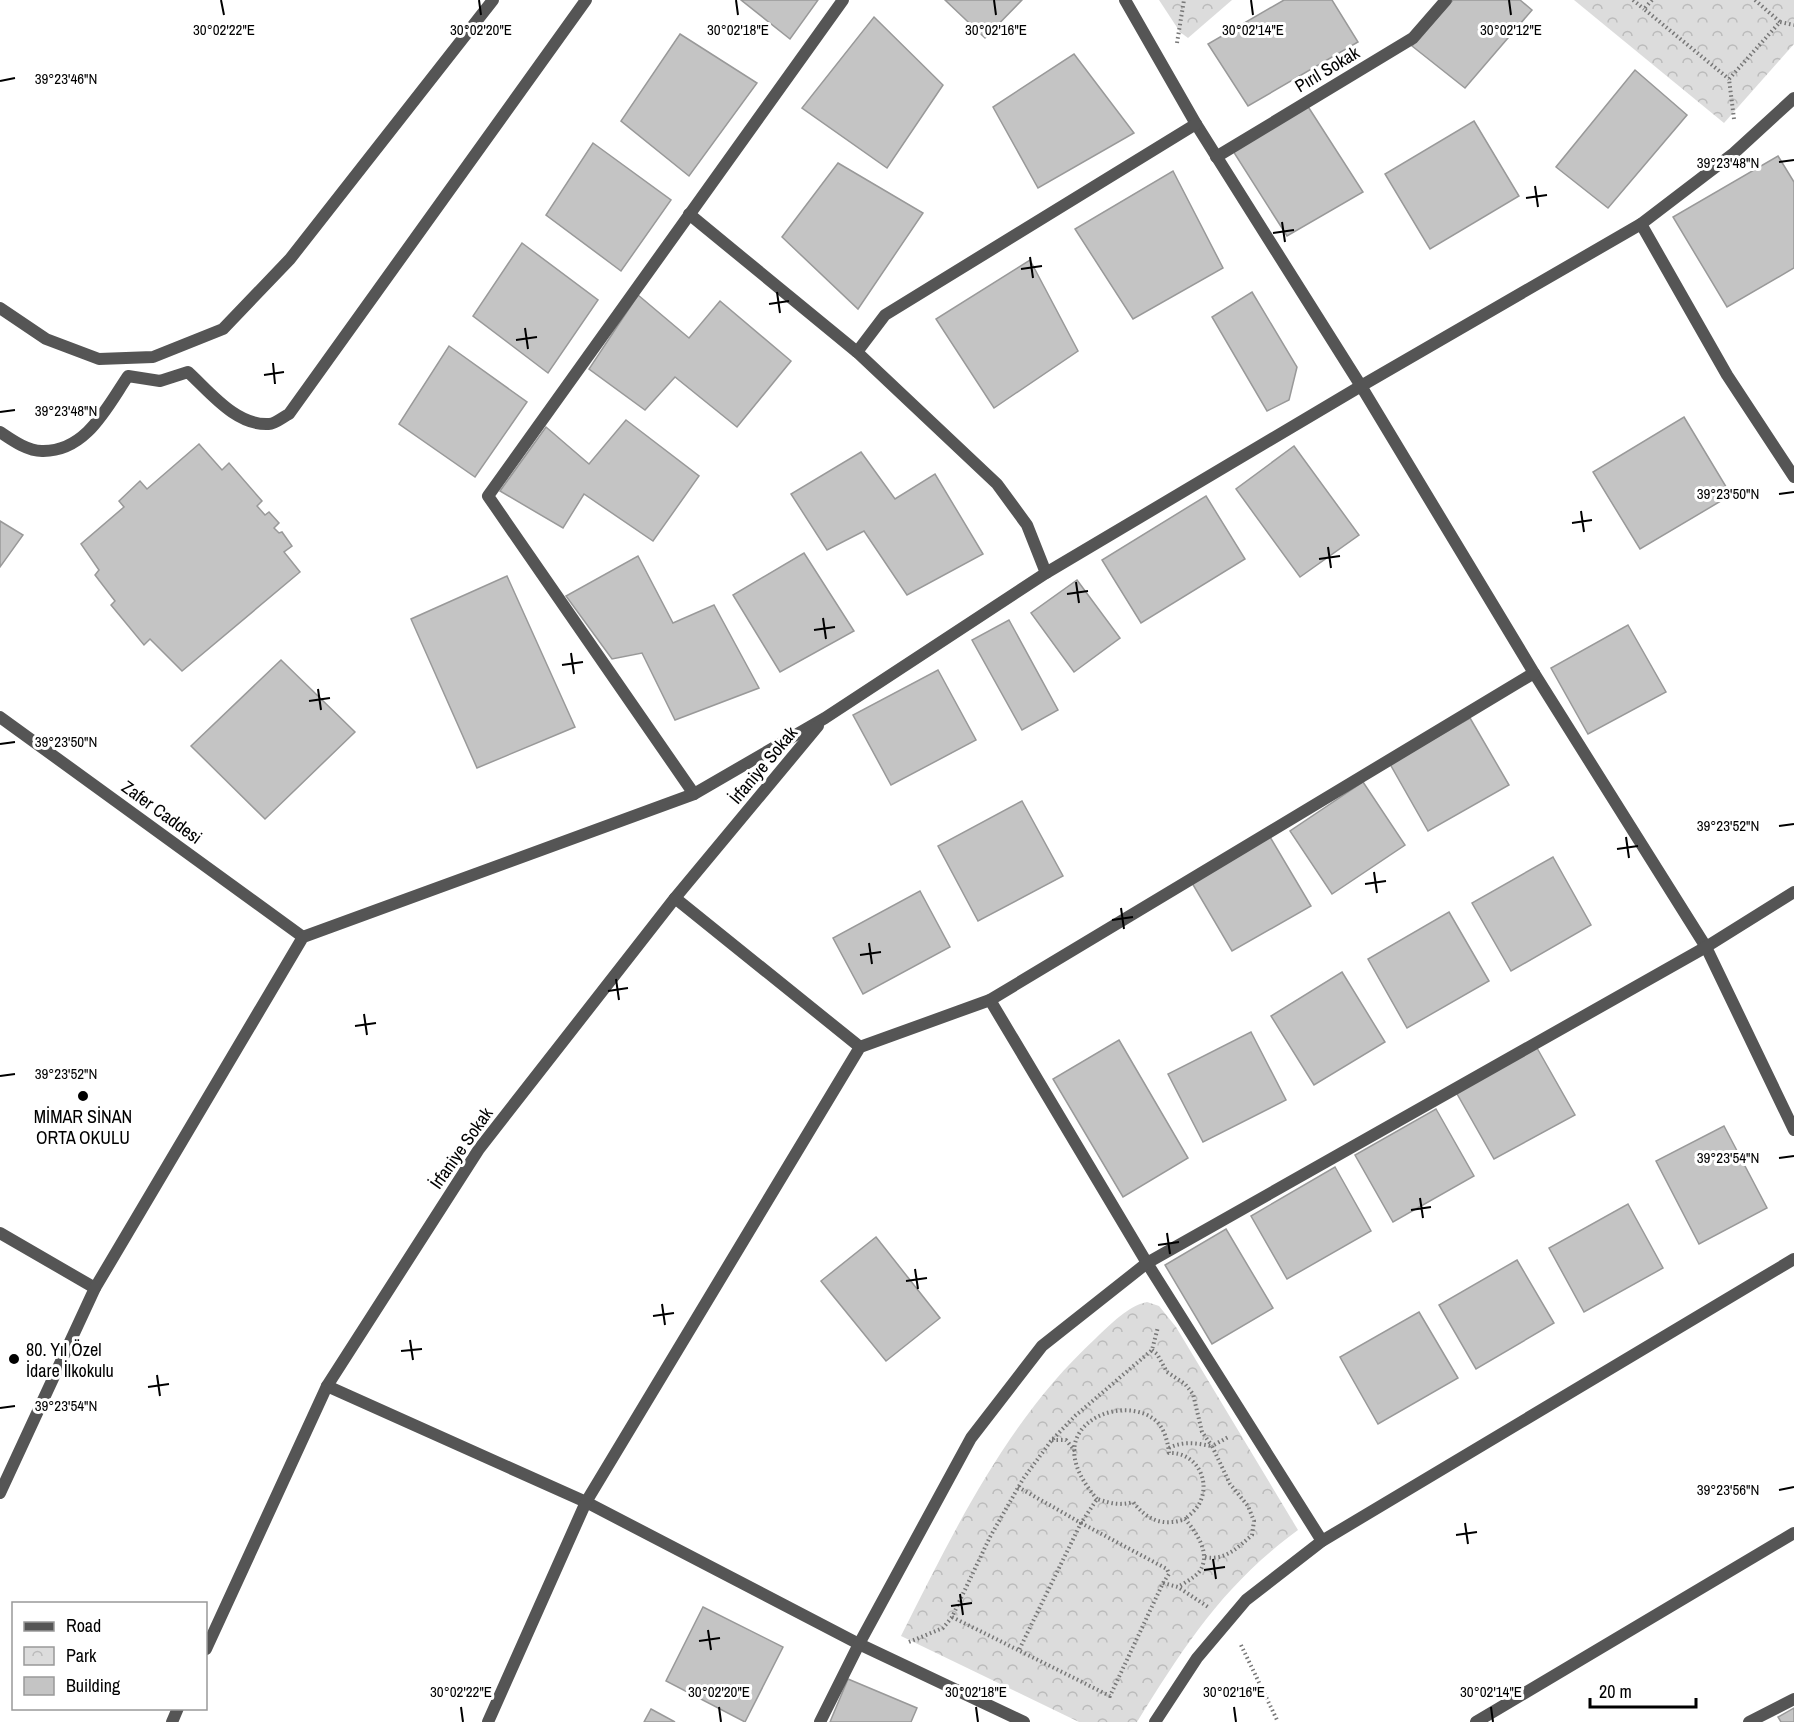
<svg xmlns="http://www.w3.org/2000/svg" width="1794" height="1722" viewBox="0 0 1794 1722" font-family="'Archivo Narrow',sans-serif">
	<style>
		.park { fill: url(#park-crowns) }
		.building { fill: #c4c4c4; stroke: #999; stroke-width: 1.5 }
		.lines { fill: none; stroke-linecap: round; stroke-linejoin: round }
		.path { stroke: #777; stroke-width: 4; stroke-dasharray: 1.5 3; stroke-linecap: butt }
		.minor { stroke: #555; stroke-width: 12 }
		.ticks { fill: none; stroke: #000; stroke-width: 2 }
		.poi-dot { fill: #000; stroke: #fff; stroke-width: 2 }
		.labels { text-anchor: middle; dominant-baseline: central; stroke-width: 6; stroke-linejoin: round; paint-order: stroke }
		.street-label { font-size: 18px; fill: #000; stroke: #fff }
		.poi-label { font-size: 18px; fill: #000; stroke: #fff }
		.ticks-label { font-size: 15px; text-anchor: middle; fill: #000; stroke: #fff; stroke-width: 6; stroke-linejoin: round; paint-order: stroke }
	</style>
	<defs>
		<pattern id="park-crowns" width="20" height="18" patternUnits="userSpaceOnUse" patternTransform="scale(1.5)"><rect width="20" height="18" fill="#dcdcdc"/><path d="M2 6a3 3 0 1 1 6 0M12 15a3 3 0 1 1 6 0" fill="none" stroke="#bbb"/></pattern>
	</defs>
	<rect width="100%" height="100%" fill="#fff"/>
	<!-- park -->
	<g class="park">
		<path d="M1159 0H1232L1188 38 1180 32Z"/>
		<path d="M1574 0H1794V44L1724 123Z"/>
		<path d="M1147 1302 1159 1306 1176 1327 1298 1530C1223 1585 1185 1645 1137 1722H1079L901 1636C955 1529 1007 1420 1096 1338 1111 1324 1128 1306 1147 1302Z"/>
	</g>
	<!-- building -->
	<g class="building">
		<path d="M741 0H818L790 39Z"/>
		<path d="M945 0H1022L985 38Z"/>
		<path d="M1284 0H1332L1358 42 1248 106 1208 44Z"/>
		<path d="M1453 0H1520L1532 10 1465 88 1412 46Z"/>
		<path d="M874 17 943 85 887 168 802 108Z"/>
		<path d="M680 34 757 83 689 176 621 121Z"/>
		<path d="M1074 54 1134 133 1038 188 993 107Z"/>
		<path d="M1635 70 1687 115 1608 208 1556 167Z"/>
		<path d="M1307 105 1363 192 1287 236 1233 151Z"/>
		<path d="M1474 121 1519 196 1430 249 1385 174Z"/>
		<path d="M593 143 671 200 621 271 546 215Z"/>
		<path d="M1778 156 1794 182V268L1727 307 1673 217Z"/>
		<path d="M838 163 923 213 858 309 782 237Z"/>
		<path d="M1173 171 1223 268 1133 319 1075 229Z"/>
		<path d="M522 243 598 300 548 373 473 316Z"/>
		<path d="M1030 260 1078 351 994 408 936 319Z"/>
		<path d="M1252 292 1297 367 1289 400 1267 411 1212 317Z"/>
		<path d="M638 295 689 338 720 301 791 361 737 427 675 377 645 410 589 369Z"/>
		<path d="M449 346 527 402 475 477 399 424Z"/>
		<path d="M1684 417 1731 495 1640 549 1593 472Z"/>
		<path d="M626 420 699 476 653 541 584 494 563 528 500 491 546 427 589 464Z"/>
		<path d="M199 444 222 470 229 463 262 501 257 506 265 515 269 512 279 523 274 528 279 533 282 532 292 546 284 552 300 572 182 671 150 639 144 645 111 605 115 601 95 575 99 570 81 544 124 507 119 501 140 481 147 489Z"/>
		<path d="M1294 446 1359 535 1300 577 1236 489Z"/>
		<path d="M861 452 895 499 935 474 983 554 907 595 864 531 827 550 791 494Z"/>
		<path d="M1206 496 1245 559 1141 623 1102 560Z"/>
		<path d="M0 521 23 535 0 567Z"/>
		<path d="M804 553 854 631 780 672 733 595Z"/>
		<path d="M638 556 673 623 714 605 759 688 675 720 642 653 612 659 566 596Z"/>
		<path d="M507 576 575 727 477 768 411 619Z"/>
		<path d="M1077 580 1120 638 1074 672 1031 613Z"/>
		<path d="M1009 620 1058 710 1022 730 972 640Z"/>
		<path d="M1628 625 1666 692 1588 734 1551 668Z"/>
		<path d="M281 660 355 732 265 819 191 746Z"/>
		<path d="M938 670 976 740 891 785 853 715Z"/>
		<path d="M1470 718 1509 785 1428 831 1390 764Z"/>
		<path d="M1363 782 1405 845 1332 894 1290 831Z"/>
		<path d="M1022 801 1063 876 978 921 938 846Z"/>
		<path d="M1270 837 1311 906 1232 951 1192 883Z"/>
		<path d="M1553 857 1591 925 1511 971 1472 903Z"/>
		<path d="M920 891 950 947 863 994 833 938Z"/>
		<path d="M1449 912 1489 981 1407 1028 1368 959Z"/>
		<path d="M1342 972 1385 1042 1314 1085 1271 1016Z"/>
		<path d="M1251 1032 1286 1100 1203 1142 1168 1074Z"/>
		<path d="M1119 1040 1188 1158 1123 1197 1053 1079Z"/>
		<path d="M1537 1048 1575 1115 1494 1159 1456 1092Z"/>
		<path d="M1436 1109 1474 1176 1393 1222 1355 1155Z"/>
		<path d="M1724 1126 1767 1208 1699 1244 1656 1161Z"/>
		<path d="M1335 1167 1371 1231 1287 1279 1251 1216Z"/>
		<path d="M1628 1204 1663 1268 1584 1312 1549 1248Z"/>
		<path d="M1226 1229 1273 1308 1212 1344 1165 1265Z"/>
		<path d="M876 1237 940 1318 886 1361 821 1281Z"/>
		<path d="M1517 1260 1554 1323 1476 1369 1439 1305Z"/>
		<path d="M1419 1312 1458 1378 1378 1424 1340 1357Z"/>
		<path d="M703 1607 783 1647 745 1722 666 1681Z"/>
		<path d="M848 1679 917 1708 911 1722H830Z"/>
		<path d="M1794 1708V1722H1781L1778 1717Z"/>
		<path d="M651 1709 675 1722H644Z"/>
	</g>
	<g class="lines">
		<!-- path -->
		<g class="path">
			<path d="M1633 0 1644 9"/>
			<path d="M1652 0 1644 9 1729 79"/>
			<path d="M1755 0 1780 22"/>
			<path d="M1177 43 1184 0"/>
			<path d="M1734 119 1729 79 1780 22 1794 25"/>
			<path d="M1152 1350 1157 1354 1167 1372 1185 1384 1193 1394 1202 1432 1212 1446"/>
			<path d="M1052 1440H1066L1075 1451"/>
			<path d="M1169 1448C1182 1441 1197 1443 1211 1446"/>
			<path d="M1018 1487 1081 1523 1019 1650"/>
			<path d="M1097 1499C1084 1484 1069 1461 1076 1440 1086 1411 1132 1401 1155 1420 1164 1427 1168 1442 1169 1453 1194 1452 1210 1477 1201 1500 1198 1508 1191 1514 1185 1519"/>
			<path d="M1205 1557C1225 1561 1237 1548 1252 1535L1254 1521 1248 1506 1230 1484 1212 1446 1230 1436"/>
			<path d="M1163 1583 1169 1574 1167 1569 1081 1523 1097 1499C1110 1503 1119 1506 1133 1502 1147 1520 1163 1527 1185 1519 1197 1533 1212 1555 1199 1572 1194 1578 1184 1583 1178 1587"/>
			<path d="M952 1617 1110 1696 1163 1583 1178 1587 1208 1607"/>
			<path d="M909 1642 943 1628 952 1617 990 1537 1023 1479 1051 1441 1075 1416 1152 1350 1158 1327"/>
			<path d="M1241 1645 1278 1722"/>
		</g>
		<!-- minor -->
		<g class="minor">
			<path d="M1125 0 1196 124 1361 386 1534 673 1706 947 1794 1130"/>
			<path d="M1216 157 1413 38 1446 0"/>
			<path d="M689 214 857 352 997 484 1027 525 1046 573"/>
			<path d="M1641 224 1727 375 1794 477"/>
			<path d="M0 308 46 339 99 359 153 357 223 329 290 259 493 0"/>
			<path d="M857 352 885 315 1196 124"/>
			<path d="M0 432C12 440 27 451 42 451 86 452 107 407 128 376L160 381 188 372C210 392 236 426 269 424 275 424 283 417 289 414L586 0"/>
			<path d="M0 717 303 937"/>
			<path d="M694 794 488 496 843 0"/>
			<path d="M675 898 860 1047"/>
			<path d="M990 1000 1147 1263 1322 1541"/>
			<path d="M0 1233 95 1288"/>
			<path d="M327 1386 586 1502 859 1644 1024 1722"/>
			<path d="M0 1493 95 1288 303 937 694 794 825 718 1046 573 1361 386 1641 224 1734 153 1794 98"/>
			<path d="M206 1649 327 1386 479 1149 675 898 818 726"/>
			<path d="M172 1722 178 1708"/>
			<path d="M488 1722 586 1502 860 1047 990 1000 1534 673"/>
			<path d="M820 1722 859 1644 971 1438 1042 1346 1147 1263 1706 947 1794 892"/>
			<path d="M1155 1722 1197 1658 1246 1600 1322 1541 1794 1259"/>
			<path d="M1476 1722 1794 1533"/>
			<path d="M1749 1722 1794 1699"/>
		</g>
	</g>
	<!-- ticks -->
	<path class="ticks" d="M221 0 224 15M479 0 481 15M736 0 738 15M994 0 996 15M1251 0 1253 15M1509 0 1511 15M0 81 15 78M1779 162 1794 160M1535 186 1538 207M1526 198 1547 195M1282 222 1285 242M1273 233 1294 230M1030 257 1033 278M1021 269 1042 266M777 292 780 313M769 304 789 301M525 328 528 349M516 340 537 337M273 363 275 384M264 375 284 372M0 412 15 410M1779 494 1794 492M1581 511 1584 532M1572 523 1592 520M1328 547 1331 568M1319 559 1340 556M1076 582 1079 603M1067 594 1088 591M823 618 826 639M814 630 835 627M571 653 574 674M562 665 583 662M318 689 321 710M309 701 330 698M0 744 15 742M1779 826 1794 824M1626 837 1629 858M1617 849 1638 846M1374 872 1377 893M1365 884 1386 881M1121 908 1124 929M1112 920 1133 917M869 943 872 964M860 955 881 952M616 979 619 1000M608 991 628 988M364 1014 367 1035M355 1026 376 1023M0 1076 15 1074M1779 1158 1794 1156M1420 1198 1423 1218M1411 1210 1431 1207M1167 1233 1170 1254M1158 1245 1179 1242M915 1269 918 1289M906 1281 927 1278M662 1304 665 1325M653 1316 674 1313M410 1340 413 1360M401 1351 422 1349M157 1375 160 1396M148 1387 169 1384M0 1408 15 1406M1779 1490 1794 1487M1465 1523 1468 1544M1456 1535 1477 1532M1213 1559 1216 1579M1204 1570 1225 1567M960 1594 963 1615M951 1606 972 1603M708 1630 711 1650M699 1641 720 1638M461 1707 463 1722M719 1707 721 1722M976 1707 978 1722M1234 1707 1236 1722M1491 1707 1493 1722"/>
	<!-- markers -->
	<g class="poi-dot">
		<circle cx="83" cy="1096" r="6"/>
		<circle cx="14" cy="1359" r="6"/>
	</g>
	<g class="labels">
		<!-- street labels -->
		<g class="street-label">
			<text transform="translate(1327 69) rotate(-31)">Pırıl Sokak</text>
			<text transform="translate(763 765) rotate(-50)">İrfaniye Sokak</text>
			<text transform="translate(162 812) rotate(36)">Zafer Caddesi</text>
			<text transform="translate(461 1148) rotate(-55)">İrfaniye Sokak</text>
		</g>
		<!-- poi labels -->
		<g class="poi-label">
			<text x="83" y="1116">MİMAR SİNAN<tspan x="83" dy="21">ORTA OKULU</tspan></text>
			<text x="26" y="1349" text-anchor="start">80. Yıl Özel<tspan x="26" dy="21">İdare İlkokulu</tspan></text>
		</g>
	</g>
	<g class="ticks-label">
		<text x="224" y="35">30°02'22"E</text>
		<text x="481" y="35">30°02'20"E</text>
		<text x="738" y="35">30°02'18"E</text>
		<text x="996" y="35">30°02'16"E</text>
		<text x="1253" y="35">30°02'14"E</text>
		<text x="1511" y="35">30°02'12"E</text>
		<text x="66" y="84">39°23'46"N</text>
		<text x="1728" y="168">39°23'48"N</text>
		<text x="66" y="416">39°23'48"N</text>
		<text x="1728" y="499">39°23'50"N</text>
		<text x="66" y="747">39°23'50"N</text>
		<text x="1728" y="831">39°23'52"N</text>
		<text x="66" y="1079">39°23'52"N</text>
		<text x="1728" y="1163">39°23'54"N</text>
		<text x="66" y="1411">39°23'54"N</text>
		<text x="1728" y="1495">39°23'56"N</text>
		<text x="461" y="1697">30°02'22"E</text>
		<text x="719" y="1697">30°02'20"E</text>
		<text x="976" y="1697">30°02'18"E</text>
		<text x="1234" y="1697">30°02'16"E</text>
		<text x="1491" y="1697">30°02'14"E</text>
	</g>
	<!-- legend -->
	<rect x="12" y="1602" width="195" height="108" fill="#ffffff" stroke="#999999" stroke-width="1.5"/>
	<rect x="24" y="1622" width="30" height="9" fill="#555555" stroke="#999999" stroke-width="1.5"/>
	<text x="66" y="1632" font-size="18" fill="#000000">Road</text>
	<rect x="24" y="1647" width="30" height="18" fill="url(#park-crowns)" stroke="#999999" stroke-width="1.5"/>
	<text x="66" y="1662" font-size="18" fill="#000000">Park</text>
	<rect x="24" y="1677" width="30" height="18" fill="#c4c4c4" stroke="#999999" stroke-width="1.5"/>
	<text x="66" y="1692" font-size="18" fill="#000000">Building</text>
	<!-- scale -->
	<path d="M1590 1698v9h106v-9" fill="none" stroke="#000000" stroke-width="3"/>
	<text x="1599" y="1698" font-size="18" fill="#000000" stroke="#ffffff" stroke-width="4.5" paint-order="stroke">20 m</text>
</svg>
